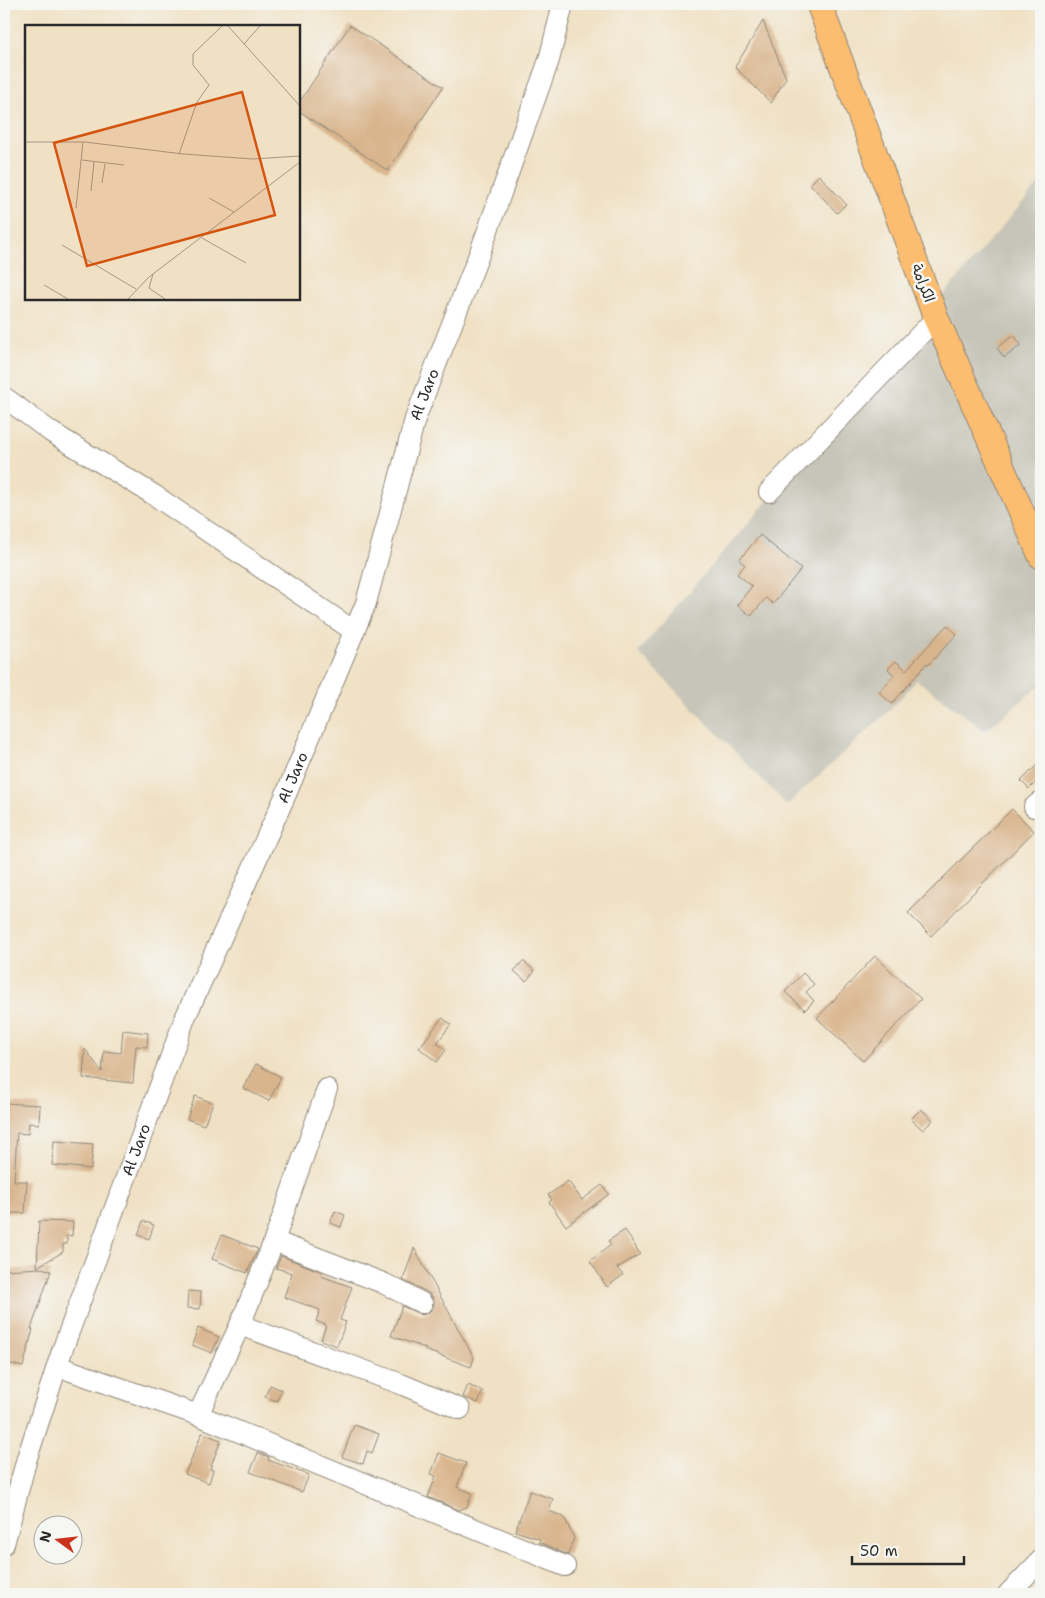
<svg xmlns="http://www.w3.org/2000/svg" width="1045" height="1598" viewBox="0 0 1045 1598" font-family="'Shantell Sans','Playpen Sans Arabic',sans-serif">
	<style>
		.industrial { fill: #c6c5b8 }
		.building { fill: #d9b58d }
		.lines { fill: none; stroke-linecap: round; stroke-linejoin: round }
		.minor-casing { stroke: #8e8678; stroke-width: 22 }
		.major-casing { stroke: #8e8678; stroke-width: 27 }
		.minor { stroke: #fff; stroke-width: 20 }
		.major { stroke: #fcbd6f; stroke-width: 25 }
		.labels { text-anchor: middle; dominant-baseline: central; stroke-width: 5; stroke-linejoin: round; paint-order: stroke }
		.street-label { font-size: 15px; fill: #2b2b2b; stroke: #f6f6f2 }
		.inset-road { fill: none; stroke: #a19887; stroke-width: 1 }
		.view { fill: #d5540f; fill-opacity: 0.15; stroke: #d5540f; stroke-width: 2.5 }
		.inset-edge { fill: none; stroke: #2b2b2b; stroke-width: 2.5 }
	</style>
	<rect width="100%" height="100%" fill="#f6f6f2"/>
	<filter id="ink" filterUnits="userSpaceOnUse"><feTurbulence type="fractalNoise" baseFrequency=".02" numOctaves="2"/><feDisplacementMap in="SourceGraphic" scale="10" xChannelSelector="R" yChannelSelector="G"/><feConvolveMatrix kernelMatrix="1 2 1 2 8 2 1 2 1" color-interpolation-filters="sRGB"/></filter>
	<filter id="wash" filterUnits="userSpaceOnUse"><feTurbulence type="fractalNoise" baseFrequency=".0096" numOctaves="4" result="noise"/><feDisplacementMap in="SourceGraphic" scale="20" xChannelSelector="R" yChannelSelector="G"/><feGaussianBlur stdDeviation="1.12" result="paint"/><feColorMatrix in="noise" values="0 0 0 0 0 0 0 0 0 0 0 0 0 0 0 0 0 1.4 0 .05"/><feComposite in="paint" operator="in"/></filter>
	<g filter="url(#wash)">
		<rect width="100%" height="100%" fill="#f0e1c4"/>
		<!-- industrial -->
		<path class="industrial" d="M1041 181V685L985 731 917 680 892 708 787 805 638 652Z"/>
		<g id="blocks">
			<!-- building -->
			<g class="building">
				<path d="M763 21 786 78 771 103 735 67Z"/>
				<path d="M350 25 443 87 388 171 299 111V103Z"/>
				<path d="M819 175 846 204 837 213 810 184Z"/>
				<path d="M1014 335 1021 345 1004 358 997 348Z"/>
				<path d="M760 535 801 569 773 604 766 598 751 616 737 605 752 586 737 574 745 565 739 560Z"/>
				<path d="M947 625 957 634 928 665 927 663 892 704 879 692 894 675 888 669 896 661 906 670Z"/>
				<path d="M1041 761V777L1029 789 1021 781Z"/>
				<path d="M1012 809 1034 831 931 936 908 913Z"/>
				<path d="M875 956 921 999 863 1061 817 1018Z"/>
				<path d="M523 961 535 971 526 981 514 971Z"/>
				<path d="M803 973 814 984 806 992 814 1001 805 1010 785 992Z"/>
				<path d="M442 1018 451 1024 437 1043 446 1050 437 1062 419 1048Z"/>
				<path d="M123 1030 148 1033 147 1047 136 1046 133 1083 83 1078 85 1049 102 1072 104 1051 121 1053Z"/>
				<path d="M256 1064 281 1077 269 1101 243 1088Z"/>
				<path d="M195 1096 213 1103 204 1125 187 1119Z"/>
				<path d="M4 1103 40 1105 39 1124 29 1123 28 1134 17 1133 14 1181H27L25 1213H4Z"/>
				<path d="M921 1109 933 1120 923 1130 911 1119Z"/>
				<path d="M54 1141 93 1144 91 1169 52 1165Z"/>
				<path d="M568 1181 582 1200 602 1185 609 1194 566 1226 549 1202 552 1200 548 1195Z"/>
				<path d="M335 1211 345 1215 341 1227 330 1223Z"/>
				<path d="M39 1221 73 1222 72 1236 67 1235V1244H63V1252L37 1267Z"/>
				<path d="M143 1221 154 1225 149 1239 138 1235Z"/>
				<path d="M625 1230 640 1254 617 1268 623 1275 607 1287 590 1261 611 1245 608 1241Z"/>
				<path d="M222 1235 258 1249 247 1273 212 1259Z"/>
				<path d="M414 1248 474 1358 471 1367 425 1350V1348L391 1336 402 1306 422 1315 428 1313 433 1308 434 1302 432 1296 427 1292 403 1280Z"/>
				<path d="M281 1256 322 1272 321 1276 352 1287 340 1320 346 1322 337 1346 321 1340 326 1325 316 1321 320 1310 284 1297 292 1273 276 1268Z"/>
				<path d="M42 1268 51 1271 31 1329H33L23 1367 4 1362V1335L9 1316 4 1314V1270Z"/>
				<path d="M188 1291 201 1292 200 1309 187 1308Z"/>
				<path d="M198 1328 219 1337 212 1353 192 1345Z"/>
				<path d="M270 1385 282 1390 277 1401 265 1397Z"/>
				<path d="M468 1385 483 1391 478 1403 463 1397Z"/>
				<path d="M354 1425 379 1434 372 1453 367 1451 363 1464 342 1457Z"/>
				<path d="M202 1433 221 1440 210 1469 213 1470 209 1483 185 1474Z"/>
				<path d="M258 1453 269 1457 268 1460 309 1475 302 1492 250 1472Z"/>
				<path d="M439 1453 466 1463 457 1487 472 1493 467 1507 459 1510 428 1497 436 1476 431 1474Z"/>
				<path d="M530 1491 553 1499 549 1511 564 1517 574 1538 568 1555 539 1542 540 1539 515 1531Z"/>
			</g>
		</g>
	</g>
	<g filter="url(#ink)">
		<use href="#blocks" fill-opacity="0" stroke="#8e8678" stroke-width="1"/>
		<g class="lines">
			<defs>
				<g id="minor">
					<path d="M4 397 51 432 154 495 354 631"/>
					<path d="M769 492 936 318"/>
					<path d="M1034 807 1041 801"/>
					<path d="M274 1241 383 1283 422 1303"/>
					<path d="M240 1325 401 1384 460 1409"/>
					<path d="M57 1366 198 1415 565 1566"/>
					<path d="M198 1415 240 1325 274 1241 327 1089"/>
					<path id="s1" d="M4 1544 27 1458 63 1348 185 1018 287 792 366 603 415 419 480 252 549 60 563 4"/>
					<path d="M1008 1594 1041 1560"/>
				</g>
				<path id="major" d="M819 4 936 318 1041 556"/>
			</defs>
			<!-- minor casing -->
			<use href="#minor" class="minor-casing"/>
			<!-- major casing -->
			<use href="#major" class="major-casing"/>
			<!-- minor -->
			<use href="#minor" class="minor"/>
			<!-- major -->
			<use href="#major" class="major"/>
		</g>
	</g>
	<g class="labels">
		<!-- street labels -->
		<g class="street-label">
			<text transform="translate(923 283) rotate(69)">الكرامة</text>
			<text stroke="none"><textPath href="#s1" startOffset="1226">Al Jaro</textPath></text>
			<text stroke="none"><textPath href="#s1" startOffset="820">Al Jaro</textPath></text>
			<text stroke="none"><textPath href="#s1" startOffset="416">Al Jaro</textPath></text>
		</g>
	</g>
	<!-- overview -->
	<g transform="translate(25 25)">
		<rect width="275" height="275" fill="#f0e1c4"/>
		<path class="inset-road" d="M203 1 275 81M219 19 235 1M0 117H60L158 129 228 134 275 131M154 129 172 77 184 60 168 40V29L197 1M57 135 99 140M77 158 80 139M66 166 69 137M184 173 209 187M51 183 58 117M177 213 221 238M37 220 111 264M128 249 124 263 140 274M19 260 43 274M103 274 124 252 275 137"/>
		<path class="view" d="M217 67 250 190 62 241 29 118Z"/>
		<rect width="275" height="275" class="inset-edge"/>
	</g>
	<!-- margin -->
	<rect width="1045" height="1598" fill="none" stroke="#f6f6f2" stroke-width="20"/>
	<!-- north arrow -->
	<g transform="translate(58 1540) rotate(285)"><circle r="24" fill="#f6f6f2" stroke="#a5a5a2"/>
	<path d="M0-4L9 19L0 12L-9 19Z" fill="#c8321e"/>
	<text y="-8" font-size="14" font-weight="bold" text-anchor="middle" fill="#2b2b2b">N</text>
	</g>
	<!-- scale -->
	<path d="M852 1556v8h112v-8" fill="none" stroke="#2b2b2b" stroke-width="2.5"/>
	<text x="860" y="1556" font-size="15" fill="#2b2b2b" stroke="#f6f6f2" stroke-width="4" paint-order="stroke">50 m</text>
</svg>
